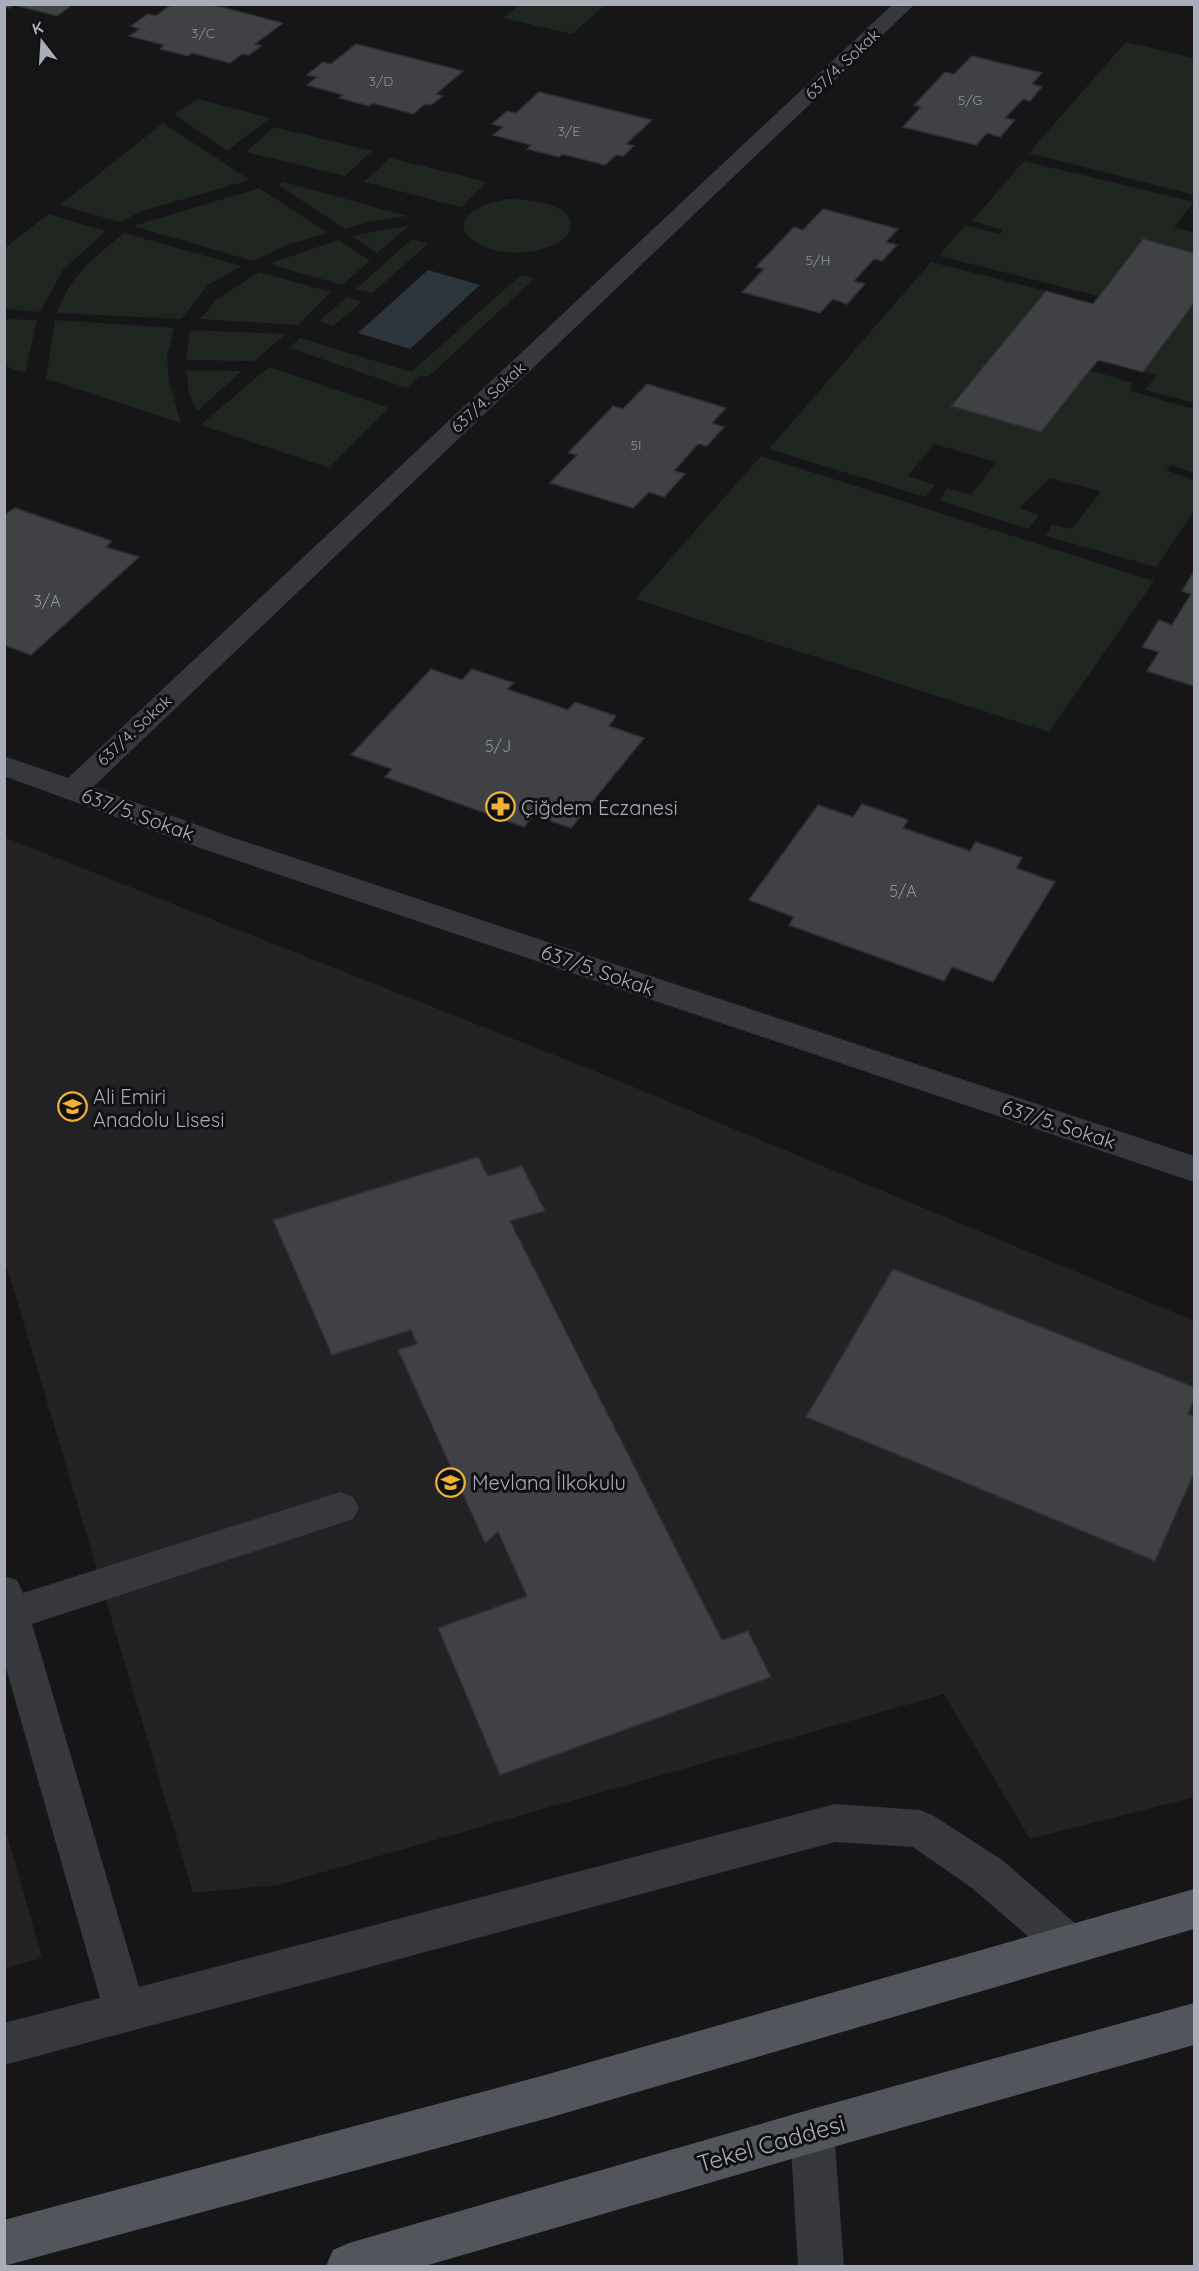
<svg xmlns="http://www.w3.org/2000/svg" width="1199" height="2271" viewBox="0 0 1199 2271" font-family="Quicksand,sans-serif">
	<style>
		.built { fill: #222225 }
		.green { fill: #1e261f }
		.water { fill: #2c353c }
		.building { fill: #404145; stroke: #303034; stroke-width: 1.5 }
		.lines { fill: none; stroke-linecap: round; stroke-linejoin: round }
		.minor { fill: #37383d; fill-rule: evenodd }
		.major { fill: #53555c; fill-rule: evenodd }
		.labels { text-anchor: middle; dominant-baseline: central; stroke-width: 6; stroke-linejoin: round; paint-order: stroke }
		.far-number-label { font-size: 14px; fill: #8e929b }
		.far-street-label { font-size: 16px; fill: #a8adb8; stroke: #111113 }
		.number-label { font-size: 16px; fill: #8e929b }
		.poi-label { font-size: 20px; fill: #a8adb8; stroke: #111113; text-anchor: start }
		.street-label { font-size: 20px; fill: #a8adb8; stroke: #111113 }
		.near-street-label { font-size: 24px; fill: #a8adb8; stroke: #111113 }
	</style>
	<rect width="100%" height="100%" fill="#161618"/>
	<!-- built -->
	<g class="built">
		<path d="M4 837 617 1080 1194 1321V1797L1030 1839 944 1694 278 1885 193 1893 8 1270H5Z"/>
		<path d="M4 1824 42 1958 5 1968H4Z"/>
	</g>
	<!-- green -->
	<g class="green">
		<path d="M519 5V4L605 5 572 34 504 18Z"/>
		<path d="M1126 42 1194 58V195L1029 153Z"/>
		<path d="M198 99 270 118 227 151 174 114Z"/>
		<path d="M163 123 250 180 142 211 120 222 60 205Z"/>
		<path d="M274 127 372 151 345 176 246 152Z"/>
		<path d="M390 158 487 182 461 207 364 182Z"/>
		<path d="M1024 161 1194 202 1174 227 1194 233V253L1143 239 1098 296 939 256 965 225 1000 234 1003 230 972 221Z"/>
		<path d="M284 182 407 216 370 222 345 229 278 185Z"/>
		<path d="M259 188 328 233 290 244 253 261 133 226Z"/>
		<path d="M507 199C523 199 578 202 570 230 567 238 557 244 549 247 487 270 416 217 507 199Z"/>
		<path d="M48 214 106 231 63 270 40 312 5 309V248Z"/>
		<path d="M410 225 377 253 352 236Z"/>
		<path d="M124 233 241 266 208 285 181 319 57 313C71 274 94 258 124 233Z"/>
		<path d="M412 239 428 244 372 293 356 289Z"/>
		<path d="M339 240 370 261 342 285 268 264Z"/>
		<path d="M931 262 1046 291 951 406 1041 432 1089 370 1132 383 1130 391 1194 409V473L1171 465 1166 470 1194 480V511L1156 567 1046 536 1052 524 1072 529 1101 491 1050 478 1019 508 1039 515 1029 529 940 501 947 488 971 495 996 462 934 444 908 476 935 485 925 497 769 449Z"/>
		<path d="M259 272 331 292 298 325 200 319 216 300Z"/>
		<path d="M521 275 535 278 428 377 420 375 407 388 289 348 300 338 411 372Z"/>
		<path d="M347 297 362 302 333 326 319 321Z"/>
		<path d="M1194 303V403L1145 390 1157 375 1143 372Z"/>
		<path d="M4 319 37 320 25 373 5 366Z"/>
		<path d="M55 320 174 328 167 357 169 381 181 423 46 379Z"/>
		<path d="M190 330 286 334 254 361 186 360Z"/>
		<path d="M269 367 389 408 329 468 200 425Z"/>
		<path d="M186 370 242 371 197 411 189 394Z"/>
		<path d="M761 456 1154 581 1049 732 635 599Z"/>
	</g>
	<!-- water -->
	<path class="water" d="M428 270 480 285 410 349 358 333Z"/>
	<!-- building -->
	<g class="building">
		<path d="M4 4H73L57 16 14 5 10 8 4 7Z"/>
		<path d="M172 4H209L283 23 255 44 261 46 249 55 242 54 230 63 192 53 188 56 160 49 164 45 129 36 140 29 131 26 148 14 156 16Z"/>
		<path d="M356 44 463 71 436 94 443 96 431 105 425 104 413 114 373 103 369 106 339 98 343 95 307 85 317 77 307 75 323 62 331 64Z"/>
		<path d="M972 56 1042 73 1032 84 1042 87 1030 101 1023 99 1005 118 1015 120 1000 137 987 133 976 145 903 127 921 107 914 105 945 72 954 74Z"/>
		<path d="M539 92 652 120 626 144 634 146 623 156 616 155 605 165 562 154 559 157 527 149 531 145 493 135 503 127 492 124 507 111 516 113Z"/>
		<path d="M823 209 898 229 886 242 897 245 882 261 874 259 854 281 865 284 847 304 833 299 820 313 742 292 764 269 756 267 794 227 803 230Z"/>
		<path d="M1143 239 1194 253V303L1143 372 1098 360 1041 432 951 406 1046 291 1093 304Z"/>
		<path d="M647 384 726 408 712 423 724 427 707 446 698 444 674 471 685 474 664 497 649 492 633 508 550 483 577 455 568 453 613 406 623 409Z"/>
		<path d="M15 508 112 541 106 547 139 557 31 655 4 645V515Z"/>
		<path d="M1194 571V686L1147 671 1159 652 1142 647 1159 620 1172 625 1191 594 1182 591Z"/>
		<path d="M431 669 462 680 472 669 514 683 507 689 568 710 575 702 616 716 609 726 644 738 571 828 534 815 524 827 385 777 392 769 351 755Z"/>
		<path d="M862 804 908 820 903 828 970 851 976 842 1022 858 1016 868 1055 882 993 982 952 967 944 981 789 925 794 917 749 900 818 805 853 817Z"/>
		<path d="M478 1157 488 1176 522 1166 545 1211 510 1221 722 1640 748 1631 771 1677 500 1775 438 1628 527 1596 498 1532 485 1543 398 1350 417 1344 411 1330 332 1355 273 1220Z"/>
		<path d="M893 1269 1194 1387V1400L1188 1414 1194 1417V1473L1155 1561 806 1417Z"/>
	</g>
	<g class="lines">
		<!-- minor -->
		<g class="minor">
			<path d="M893 4H915L93 787 225 835 1194 1156V1182L203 849 4 776V756L68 778Z"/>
			<path d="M340 1492 353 1497 359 1508 353 1519 32 1624 139 1987 835 1804 920 1810 934 1816 1002 1860 1084 1931 1090 1945 1084 1959 1069 1965 1054 1959 972 1888 913 1847 835 1842 4 2065V2023L100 1998 4 1661V1576L17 1580 23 1593Z"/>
			<path d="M812 2109 828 2115 834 2131 844 2266H798L790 2131 796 2115Z"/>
		</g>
		<!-- major -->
		<g class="major">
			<path d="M1194 1889V1929L545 2119 4 2266V2220L545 2075Z"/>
			<path d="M1194 2003V2045L812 2153 425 2266H326L333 2250 349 2243 812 2109Z"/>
		</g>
	</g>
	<!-- icons -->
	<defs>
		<symbol id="pharmacy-ring" viewBox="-11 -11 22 22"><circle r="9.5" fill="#111113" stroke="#f2b134" stroke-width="1.5"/><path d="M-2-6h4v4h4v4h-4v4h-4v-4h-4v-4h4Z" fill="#f2b134"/></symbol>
		<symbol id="school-ring" viewBox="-11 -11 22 22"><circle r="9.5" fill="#111113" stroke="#f2b134" stroke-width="1.5"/><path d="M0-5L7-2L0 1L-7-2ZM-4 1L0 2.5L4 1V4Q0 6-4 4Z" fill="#f2b134"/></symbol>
	</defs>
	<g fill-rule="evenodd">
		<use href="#pharmacy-ring" x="484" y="790" width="33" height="33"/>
		<use href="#school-ring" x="56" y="1090" width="33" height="33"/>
		<use href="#school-ring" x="434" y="1466" width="33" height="33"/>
	</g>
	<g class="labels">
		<!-- far-number labels -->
		<g class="far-number-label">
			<text x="203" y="33">3/C</text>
			<text x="381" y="81">3/D</text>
			<text x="970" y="100">5/G</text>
			<text x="569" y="131">3/E</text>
			<text x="818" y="260">5/H</text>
			<text x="636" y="445">5I</text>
		</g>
		<!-- far-street labels -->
		<g class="far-street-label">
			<text transform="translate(842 64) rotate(-43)">637/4. Sokak</text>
			<text transform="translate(488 397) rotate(-43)">637/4. Sokak</text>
			<text transform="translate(134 730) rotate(-43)">637/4. Sokak</text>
		</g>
		<!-- number labels -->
		<g class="number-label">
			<text x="47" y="601">3/A</text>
			<text x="498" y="746">5/J</text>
			<text x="903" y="891">5/A</text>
		</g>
		<!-- poi labels -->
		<g class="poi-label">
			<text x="521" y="807">Çiğdem Eczanesi</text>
			<text x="93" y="1096">Ali Emiri<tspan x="93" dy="23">Anadolu Lisesi</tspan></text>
			<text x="472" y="1482">Mevlana İlkokulu</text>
		</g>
		<!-- street labels -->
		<g class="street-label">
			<text transform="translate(138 814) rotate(20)">637/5. Sokak</text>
			<text transform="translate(598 970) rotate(19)">637/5. Sokak</text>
			<text transform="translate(1059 1124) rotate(18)">637/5. Sokak</text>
		</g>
		<!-- near-street labels -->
		<g class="near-street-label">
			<text transform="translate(771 2143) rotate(-16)">Tekel Caddesi</text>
		</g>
	</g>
	<!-- border -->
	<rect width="1199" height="2271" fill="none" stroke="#a8adb8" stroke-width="12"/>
	<!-- north arrow -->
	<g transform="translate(42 42) rotate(343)" stroke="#111113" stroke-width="4.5" paint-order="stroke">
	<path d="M0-4.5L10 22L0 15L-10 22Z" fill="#a8adb8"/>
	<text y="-9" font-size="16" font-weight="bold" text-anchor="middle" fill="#a8adb8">K</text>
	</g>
</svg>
